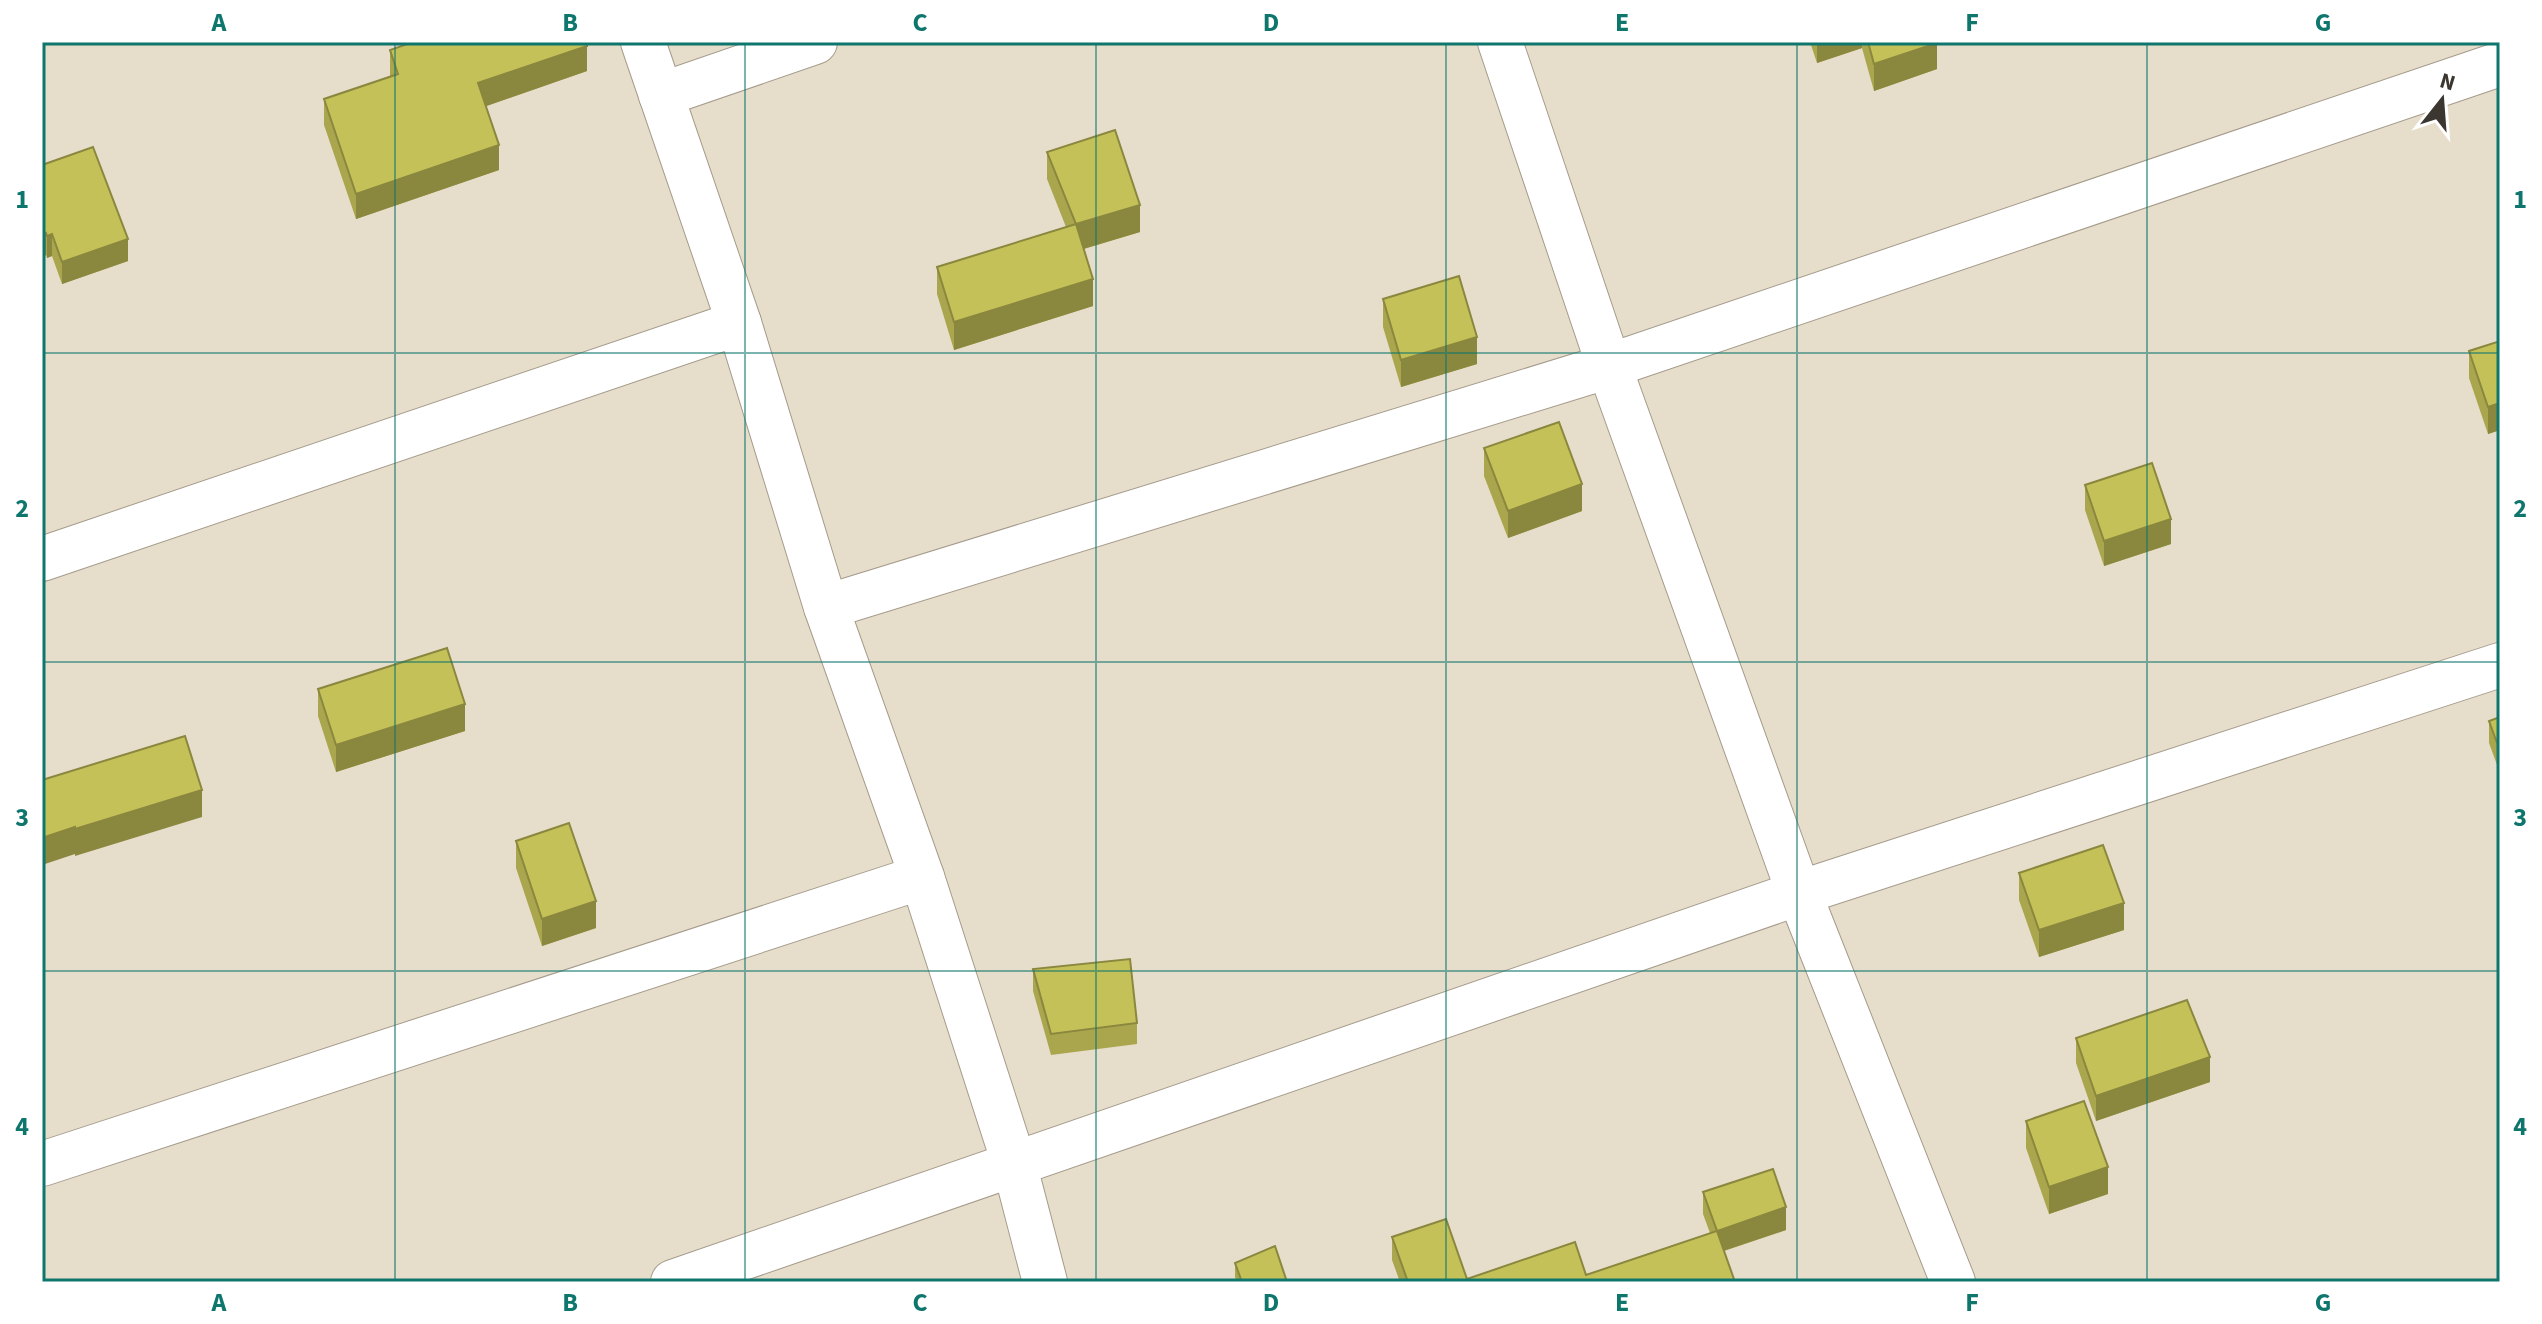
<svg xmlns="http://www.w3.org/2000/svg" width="2542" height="1324" viewBox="0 0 2542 1324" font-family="'Source Sans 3',sans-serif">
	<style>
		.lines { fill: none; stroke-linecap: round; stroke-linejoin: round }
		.street-casing { stroke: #a59b8b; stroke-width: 46 }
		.street { stroke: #fff; stroke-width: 44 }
		.wall { fill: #a9a64d }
		.shaded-wall { fill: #8a873e }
		.building { fill: #c5c159; stroke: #8a873e; stroke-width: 2 }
		.grid { fill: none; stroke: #0f766e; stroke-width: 2; stroke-opacity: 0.55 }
		.neatline { fill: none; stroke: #0f766e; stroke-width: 3 }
		.grid-label { font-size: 26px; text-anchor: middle; font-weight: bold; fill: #0f766e }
	</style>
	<rect width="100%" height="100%" fill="#e7ddcb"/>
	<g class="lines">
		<defs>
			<g id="street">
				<path d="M643 42 739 323 826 607 922 877 1014 1163 1045 1282"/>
				<path d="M1500 42 1609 366 1799 893 1953 1282"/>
				<path d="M661 95 815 42"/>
				<path d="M42 559 739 323"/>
				<path d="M826 607 1609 366 2500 64"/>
				<path d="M42 1164 922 877"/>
				<path d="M673 1282 1799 893 2500 665"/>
			</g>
		</defs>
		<!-- street casing -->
		<use href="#street" class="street-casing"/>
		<!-- street -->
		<use href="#street" class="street"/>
	</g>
	<!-- wall -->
	<g class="wall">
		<path d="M1810 42H1937V69L1874 91 1862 48 1817 63Z"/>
		<path d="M465 43 587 71 486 106 499 170 356 219 324 125V99L390 77V50Z"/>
		<path d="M1047 152 1140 232 1084 249 1093 306 954 350 937 294V267L1066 227 1047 179Z"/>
		<path d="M42 165 128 261 62 284 52 256 47 258 46 255 42 257Z"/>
		<path d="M1383 299 1477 364 1401 387 1383 327Z"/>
		<path d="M2500 341V430L2488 434 2469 378V351Z"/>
		<path d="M1484 448 1582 511 1508 538 1484 476Z"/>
		<path d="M2085 485 2171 544 2104 566 2085 510Z"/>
		<path d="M318 689 465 731 336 772 318 716Z"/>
		<path d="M2500 717V773L2489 743V721Z"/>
		<path d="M516 841 596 928 542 946 516 868Z"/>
		<path d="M2019 873 2124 930 2039 957 2019 900Z"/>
		<path d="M1033 969 1137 1023V1044L1051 1055 1033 991Z"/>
		<path d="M2076 1038 2210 1082 2096 1121 2076 1063Z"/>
		<path d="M2026 1121 2108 1194 2049 1214 2026 1148Z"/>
		<path d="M1703 1192 1786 1230 1724 1251 1735 1282H1400L1392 1260V1237L1467 1279 1586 1275 1710 1233 1703 1214Z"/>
		<path d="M1235 1263 1287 1282H1237L1235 1277Z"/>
	</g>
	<!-- shaded-wall -->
	<g class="shaded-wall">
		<path d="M1817 42H1862V48L1817 63Z"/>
		<path d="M1937 43V69L1874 91V64Z"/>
		<path d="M587 46V71L478 109V83Z"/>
		<path d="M499 145V170L356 219V194Z"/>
		<path d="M1140 205V232L1076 251V224Z"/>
		<path d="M46 233V255L42 257V235Z"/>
		<path d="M52 234V256L47 258V236Z"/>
		<path d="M128 239V261L62 284V262Z"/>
		<path d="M1093 279V306L954 350V322Z"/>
		<path d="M1477 337V364L1401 387V360Z"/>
		<path d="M2500 403V430L2488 434V407Z"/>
		<path d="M1582 484V511L1508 538V511Z"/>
		<path d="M2171 519V544L2104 566V541Z"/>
		<path d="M465 704V731L336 772V745Z"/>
		<path d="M202 790V817L75 856V829Z"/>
		<path d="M75 827V854L42 865V838Z"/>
		<path d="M596 901V928L542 946V919Z"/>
		<path d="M2124 903V930L2039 957V930Z"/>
		<path d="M2210 1057V1082L2096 1121V1096Z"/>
		<path d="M2108 1167V1194L2049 1214V1187Z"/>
		<path d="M1786 1207V1230L1717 1253V1231Z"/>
	</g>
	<!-- building -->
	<g class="building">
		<path d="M413 42H464L465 43 468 42H586L587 46 478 83 499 145 356 194 324 99 398 74 390 50Z"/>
		<path d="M1868 42H1937V43L1874 64Z"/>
		<path d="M1115 130 1140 205 1076 224 1047 152Z"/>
		<path d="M93 147 128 239 62 262 52 234 47 236 46 233 42 235V165Z"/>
		<path d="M1076 224 1093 279 954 322 937 267Z"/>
		<path d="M1459 276 1477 337 1401 360 1383 299Z"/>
		<path d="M2500 341V403L2488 407 2469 351Z"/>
		<path d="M1559 422 1582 484 1508 511 1484 448Z"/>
		<path d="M2152 463 2171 519 2104 541 2085 485Z"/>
		<path d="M447 648 465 704 336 745 318 689Z"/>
		<path d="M2500 717V751L2489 721Z"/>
		<path d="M185 736 202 790 75 829V827L42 838V780Z"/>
		<path d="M569 823 596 901 542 919 516 841Z"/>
		<path d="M2103 845 2124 903 2039 930 2019 873Z"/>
		<path d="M1130 959 1137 1023 1051 1034 1033 969Z"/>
		<path d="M2187 1000 2210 1057 2096 1096 2076 1038Z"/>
		<path d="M2084 1101 2108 1167 2049 1187 2026 1121Z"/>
		<path d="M1773 1169 1786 1207 1717 1231 1735 1282H1408L1392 1237 1446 1219 1467 1279 1575 1242 1586 1275 1717 1231 1703 1192Z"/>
		<path d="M1275 1246 1287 1282H1242L1235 1263Z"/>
	</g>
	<!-- grid -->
	<path class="grid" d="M395 42V1282M745 42V1282M1096 42V1282M1446 42V1282M1797 42V1282M2147 42V1282M42 353H2500M42 662H2500M42 971H2500"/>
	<!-- border -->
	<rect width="2542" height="1324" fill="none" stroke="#ffffff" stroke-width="88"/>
	<!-- north arrow -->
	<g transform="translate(2442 100) rotate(17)" stroke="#ffffff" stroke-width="6" paint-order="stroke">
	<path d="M0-6L14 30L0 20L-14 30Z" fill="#3b3630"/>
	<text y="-12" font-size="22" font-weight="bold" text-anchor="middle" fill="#3b3630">N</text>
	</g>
	<rect x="44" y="44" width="2454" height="1236" class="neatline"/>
	<g class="grid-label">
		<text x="219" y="31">A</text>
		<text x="570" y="31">B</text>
		<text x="920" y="31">C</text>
		<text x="1271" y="31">D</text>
		<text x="1622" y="31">E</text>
		<text x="1972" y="31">F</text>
		<text x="2323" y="31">G</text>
		<text x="22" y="208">1</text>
		<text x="2520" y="208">1</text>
		<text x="22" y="517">2</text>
		<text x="2520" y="517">2</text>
		<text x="22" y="826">3</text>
		<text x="2520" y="826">3</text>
		<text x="22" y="1135">4</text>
		<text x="2520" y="1135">4</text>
		<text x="219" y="1311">A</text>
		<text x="570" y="1311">B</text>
		<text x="920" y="1311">C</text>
		<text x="1271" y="1311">D</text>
		<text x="1622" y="1311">E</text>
		<text x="1972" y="1311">F</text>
		<text x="2323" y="1311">G</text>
	</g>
</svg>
